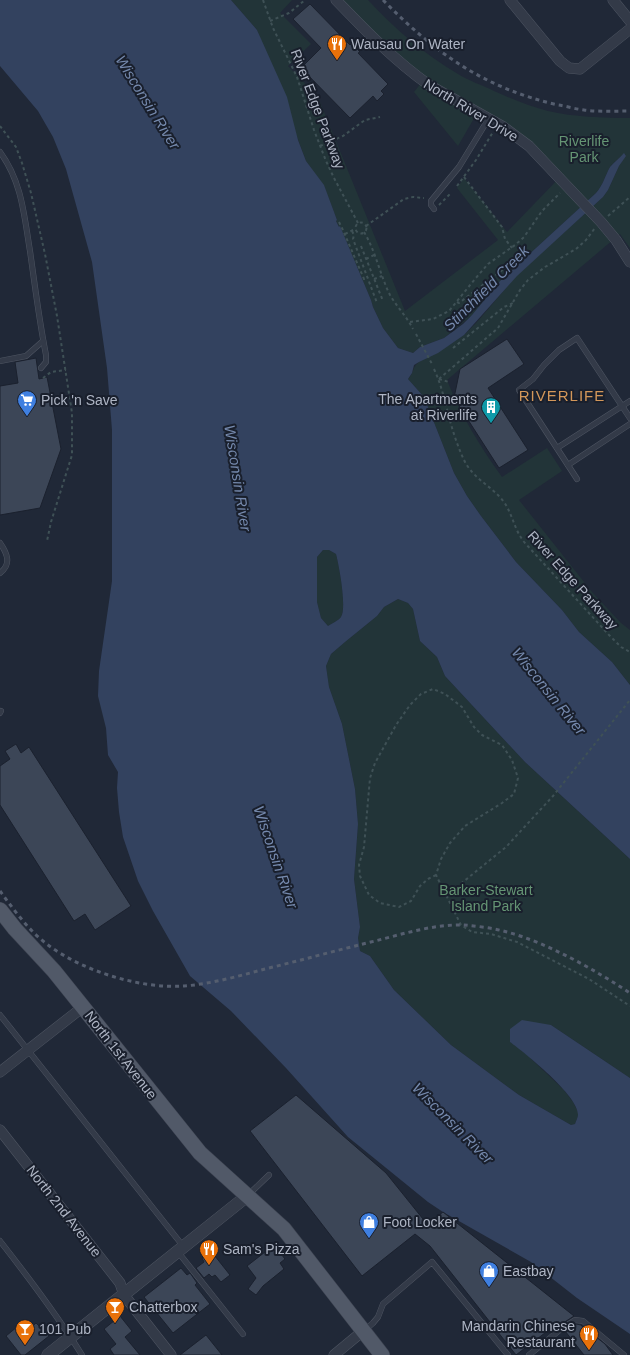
<svg xmlns="http://www.w3.org/2000/svg" width="630" height="1355" viewBox="0 0 630 1355" font-family="Arial,sans-serif">
	<style>
		.green { fill: #223438 }
		.water { fill: #33425f; fill-rule: evenodd }
		.building { fill: #3c4657; stroke: #1b212e }
		.lines { fill: none; stroke-linecap: round; stroke-linejoin: round }
		.service-casing { stroke: #4e5562; stroke-width: 6 }
		.minor-casing { stroke: #4e5562; stroke-width: 11 }
		.tertiary-casing { stroke: #4e5562; stroke-width: 13 }
		.primary-casing { stroke: #3d4351; stroke-width: 16 }
		.path { stroke: #3f5156; stroke-width: 2; stroke-dasharray: 3 3; stroke-linecap: butt }
		.service { stroke: #333a48; stroke-width: 5 }
		.minor { stroke: #333a48; stroke-width: 10 }
		.tertiary { stroke: #333a48; stroke-width: 12 }
		.primary { stroke: #515968; stroke-width: 15 }
		.rail { stroke: #555e6f; stroke-width: 3; stroke-dasharray: 4 4; stroke-linecap: butt }
		.labels { text-anchor: middle; dominant-baseline: central; stroke-width: 4; stroke-linejoin: round; paint-order: stroke }
		.poi-label { font-size: 14px; fill: #aeb5c4; stroke: #191f2c; text-anchor: start }
		.street-label { font-size: 14px; fill: #aeb5c4; stroke: #191f2c }
		.park-label { font-size: 14px; fill: #659574; stroke: #191f2c }
		.water-label { font-size: 15px; font-style: italic; fill: #7589ad; stroke: #191f2c }
		.neighbourhood-label { font-size: 15px; letter-spacing: 1px; fill: #d3975a; stroke: #191f2c }
	</style>
	<rect width="100%" height="100%" fill="#202837"/>
	<!-- green -->
	<g class="green">
		<path d="M231 0H292L280 13 311 44 288 66 318 97 405 311 498 240 457 188 464 178 507 232 563 174C537 148 513 125 480 108L458 146 414 92 426 77 407 63 353 12 343 0H368C395 29 424 54 458 74 469 81 482 85 494 91 512 99 529 106 548 111 574 117 603 118 630 118V248L620 234 447 380C460 414 481 448 502 477L547 448 562 471 519 500 592 592 621 623 630 630V685L612 662 579 632 562 610 516 562 481 516 467 496 454 473 424 397 408 379C414 373 412 367 419 362L449 345 465 334 478 321 517 275 603 197 608 190 619 166 626 155 624 154C619 158 614 162 610 167 605 176 603 185 596 193L500 281 472 315 458 327 444 338 420 347 413 353 398 348 383 328 373 307 371 300 340 227H339L336 221 337 220 324 186 306 161 257 30Z"/>
		<path d="M323 550H329L336 554C339 565 347 608 341 617 338 621 332 623 328 626L321 618 317 602V557Z"/>
		<path d="M398 599 408 603 413 609 420 641 437 657 445 676 525 762 630 859V1078L551 1025 511 1042 526 1054 564 1090 573 1102 579 1114 575 1124 571 1125 519 1095 451 1045 394 990 370 956 360 951 358 938 360 927 354 879 358 824 355 789 342 724 329 687 326 666 331 654 345 642 377 616 384 607Z"/>
	</g>
	<!-- water -->
	<path class="water" d="M0 0H231L257 30 287 97 298 140 306 161 324 185 337 220 336 221 339 227 340 226 371 300 373 307 383 328 398 348 413 353 420 347 444 338 463 324 472 315 500 281 596 193C603 185 605 176 610 167 614 162 620 158 624 153L626 156 619 166 608 190 603 197 517 276 464 335 438 353 419 362 414 365 412 373 408 379 424 397 454 473 467 496 481 516 516 562 562 610 579 632 612 662 630 685V859L525 762 445 676 437 657 420 641 413 609 408 603 398 599 384 607 377 616 345 642 331 654 326 666 329 687 342 724 355 789 358 824 354 879 360 927 358 938 360 951 370 956 394 990 451 1045 519 1095 571 1125 575 1124C576 1121 578 1117 578 1115 579 1096 525 1053 510 1042V1029L522 1020 551 1025 630 1078V1334L577 1298 531 1262 443 1212 428 1202 348 1137 286 1068 231 1011 190 976 153 911 138 881 123 837 119 812 117 788 118 772 108 755 106 728 98 696 99 671 112 581V430L107 368 92 262 66 169 53 137 38 111 0 66ZM323 550H329L336 554C339 565 347 608 341 617 338 621 332 623 328 626L321 618 317 602V557Z"/>
	<!-- building -->
	<g class="building">
		<path d="M310 4 350 45 352 43 360 52 358 53 388 84 381 91 384 94 377 101 373 96 350 118 301 68 321 48 293 19Z"/>
		<path d="M507 339 524 364 488 388 528 450 499 468 454 398 460 369Z"/>
		<path d="M36 358 39 379 47 377 61 449 40 508 0 515V386L18 383 15 362Z"/>
		<path d="M16 744 21 753 29 747 131 906 95 930 85 914 74 921 0 805V766L10 759 5 751Z"/>
		<path d="M296 1095 386 1173 427 1224 443 1212 574 1316 560 1325 558 1323 516 1355 430 1246 415 1234 362 1276 250 1131Z"/>
		<path d="M274 1245 285 1259 280 1263 284 1269 263 1286 256 1295 248 1289 256 1278 247 1266Z"/>
		<path d="M211 1251 230 1275 221 1282 215 1275 212 1277 209 1274 204 1278 196 1268 204 1262 202 1258Z"/>
		<path d="M181 1268 187 1275 190 1273 197 1283 195 1285 210 1304 173 1333 144 1297Z"/>
		<path d="M120 1316 132 1331 125 1337 140 1355H114L110 1349 116 1344 104 1329Z"/>
		<path d="M23 1322 28 1330 36 1323 39 1326 40 1325 49 1336 25 1355H21L6 1336Z"/>
		<path d="M576 1324 581 1325 593 1340 596 1337 605 1344 613 1355H584L565 1331Z"/>
		<path d="M206 1335 222 1355H180Z"/>
	</g>
	<g class="lines">
		<defs>
			<g id="service">
				<path d="M0 152C22 182 24 215 30 251 35 286 39 320 46 355V362L41 368"/>
				<path d="M434 209 431 205V201L459 167 489 118"/>
				<path d="M0 361 26 356 43 341"/>
				<path d="M557 448 630 401"/>
				<path d="M568 465 630 424"/>
				<path d="M577 479 519 390 533 379 544 365 559 350 577 338 630 418"/>
				<path d="M0 543C7 553 12 564 0 573"/>
				<path d="M0 713 1 711"/>
				<path d="M0 1015 183 1246"/>
				<path d="M248 1195 269 1175"/>
				<path d="M0 1241C29 1278 57 1315 82 1355"/>
				<path d="M178 1252 243 1334"/>
				<path d="M365 1330 373 1323 378 1317 383 1304 432 1262 508 1355"/>
				<path d="M529 1355 561 1329 575 1320 583 1321 624 1355"/>
			</g>
			<g id="minor">
				<path d="M336 0C365 30 395 61 429 85L502 126 529 146 601 222 616 240 630 262"/>
				<path d="M510 0 560 61 569 68 580 69 630 29"/>
				<path d="M613 0 630 21"/>
				<path d="M0 1072 83 1007"/>
				<path d="M0 1130 120 1283 124 1295 171 1355"/>
				<path d="M334 1355 363 1331"/>
			</g>
			<path id="tertiary" d="M48 1355 247 1196"/>
			<path id="primary" d="M0 910 15 929 54 971 200 1153 284 1229 382 1355"/>
		</defs>
		<!-- service casing -->
		<use href="#service" class="service-casing"/>
		<!-- minor casing -->
		<use href="#minor" class="minor-casing"/>
		<!-- tertiary casing -->
		<use href="#tertiary" class="tertiary-casing"/>
		<!-- primary casing -->
		<use href="#primary" class="primary-casing"/>
		<!-- path -->
		<g class="path">
			<path d="M263 0 273 28 297 77 314 130 326 161 334 178 358 223"/>
			<path d="M270 21 289 13 305 0"/>
			<path d="M0 126 16 147 22 163 31 193 45 254 57 316 72 413V455L51 522 47 541"/>
			<path d="M320 146 343 136 365 120 380 117"/>
			<path d="M464 177 502 227 505 239 512 248"/>
			<path d="M457 186 476 160 493 132"/>
			<path d="M439 205 450 194"/>
			<path d="M608 216 630 197"/>
			<path d="M339 222 342 228 364 279 368 277"/>
			<circle cx="361" cy="228" r="5.5"/>
			<path d="M366 226 404 199 413 197 424 198"/>
			<path d="M352 231 354 235 353 239 377 303"/>
			<path d="M364 232C376 252 380 275 390 295 397 307 407 317 413 329"/>
			<path d="M345 234 355 229"/>
			<path d="M361 246 383 301"/>
			<path d="M366 259 374 255"/>
			<path d="M374 279 382 276"/>
			<path d="M457 302 459 303 521 256 518 253"/>
			<path d="M410 322 433 319 449 311 475 279 488 264 515 245 524 237 542 211 560 193"/>
			<path d="M416 334 432 364"/>
			<path d="M453 348 504 307 513 303"/>
			<path d="M434 369C441 384 444 398 448 413 452 429 457 445 464 460 473 479 492 486 504 502 513 515 514 530 525 543L609 635 621 647 630 652"/>
			<path d="M43 378 51 372 66 370"/>
			<path d="M439 379 498 328 520 290 528 280 545 267 576 249 586 240 595 228"/>
			<path d="M439 379 449 382"/>
			<path d="M436 875 428 879 420 886 411 901 399 907 380 903 369 895 360 876 359 865 364 847 370 778 375 763 396 725 410 705 421 694 433 689 445 694 462 707 474 727 482 735 502 745 512 760 518 778 514 794 502 803 465 826 450 843 441 859 436 875 461 925 472 932 491 934 517 942 589 979 630 1006"/>
			<path d="M447 895 506 847 553 796 630 700"/>
		</g>
		<!-- service -->
		<use href="#service" class="service"/>
		<!-- minor -->
		<use href="#minor" class="minor"/>
		<!-- tertiary -->
		<use href="#tertiary" class="tertiary"/>
		<!-- primary -->
		<use href="#primary" class="primary"/>
		<!-- rail -->
		<g class="rail">
			<path d="M383 0C435 53 484 88 558 105 566 106 575 109 584 110 599 112 615 111 630 111"/>
			<path d="M0 891C14 910 29 931 48 945 83 971 140 989 184 986 211 984 239 976 265 969 302 960 338 950 375 941 403 934 434 924 463 925 477 926 493 928 507 932 548 943 595 970 630 993"/>
		</g>
	</g>
	<!-- icons -->
	<defs>
		<symbol id="restaurant-pin" viewBox="-11 -11 22 30"><path d="M0 17L-7.5 6A9.5 9.5 0 1 1 7.5 6Z" fill="#e8710a" stroke="#191f2c"/><path d="M-5-6h1v4h1v-4h1v4h1v-4h1v5L-1.5 .5V6h-2V.5L-5-1ZM5-6V6H3V1.5H1.5Q1.5-4 5-6Z" fill="#fff"/></symbol>
		<symbol id="supermarket-pin" viewBox="-11 -11 22 30"><path d="M0 17L-7.5 6A9.5 9.5 0 1 1 7.5 6Z" fill="#3f7fe0" stroke="#191f2c"/><path d="M-6-5.5h2.5l.6 2H6L4.5 2H-2.5L-4.4-4H-6ZM-1.5 3.2a1.3 1.3 0 1 0 .1 0ZM3 3.2a1.3 1.3 0 1 0 .1 0Z" fill="#fff"/></symbol>
		<symbol id="building-pin" viewBox="-11 -11 22 30"><path d="M0 17L-7.5 6A9.5 9.5 0 1 1 7.5 6Z" fill="#0f9aa8" stroke="#191f2c"/><path d="M-4-6H4V6H1V3H-1V6H-4ZM-2.5-4.3h1.7v1.8h-1.7ZM.8-4.3h1.7v1.8H.8ZM-2.5-1h1.7V.8h-1.7ZM.8-1h1.7V.8H.8Z" fill="#fff"/></symbol>
		<symbol id="shop-pin" viewBox="-11 -11 22 30"><path d="M0 17L-7.5 6A9.5 9.5 0 1 1 7.5 6Z" fill="#3f7fe0" stroke="#191f2c"/><path d="M-5-2.5h2.3a2.7 3.5 0 0 1 5.4 0H5L5.5 6h-11ZM-1.5-2.5h3a1.5 2.3 0 0 0-3 0Z" fill="#fff"/></symbol>
		<symbol id="bar-pin" viewBox="-11 -11 22 30"><path d="M0 17L-7.5 6A9.5 9.5 0 1 1 7.5 6Z" fill="#e8710a" stroke="#191f2c"/><path d="M-6-5H6L.8 .8V4.5H3.5V6h-7V4.5H-.8V.8Z" fill="#fff"/></symbol>
	</defs>
	<g fill-rule="evenodd">
		<use href="#restaurant-pin" x="326" y="33" width="22" height="30"/>
		<use href="#supermarket-pin" x="16" y="389" width="22" height="30"/>
		<use href="#building-pin" x="480" y="396" width="22" height="30"/>
		<use href="#shop-pin" x="358" y="1211" width="22" height="30"/>
		<use href="#restaurant-pin" x="198" y="1238" width="22" height="30"/>
		<use href="#shop-pin" x="478" y="1260" width="22" height="30"/>
		<use href="#bar-pin" x="104" y="1296" width="22" height="30"/>
		<use href="#bar-pin" x="14" y="1318" width="22" height="30"/>
		<use href="#restaurant-pin" x="578" y="1323" width="22" height="30"/>
	</g>
	<g class="labels">
		<!-- poi labels -->
		<g class="poi-label">
			<text x="351" y="44">Wausau On Water</text>
			<text x="477" y="399" text-anchor="end">The Apartments<tspan x="477" dy="16">at Riverlife</tspan></text>
			<text x="41" y="400">Pick 'n Save</text>
			<text x="383" y="1222">Foot Locker</text>
			<text x="223" y="1249">Sam's Pizza</text>
			<text x="503" y="1271">Eastbay</text>
			<text x="129" y="1307">Chatterbox</text>
			<text x="575" y="1326" text-anchor="end">Mandarin Chinese<tspan x="575" dy="16">Restaurant</tspan></text>
			<text x="39" y="1329">101 Pub</text>
		</g>
		<!-- street labels -->
		<g class="street-label">
			<text transform="translate(318 109) rotate(69)">River Edge Parkway</text>
			<text transform="translate(471 110) rotate(31)">North River Drive</text>
			<text transform="translate(573 580) rotate(48)">River Edge Parkway</text>
			<text transform="translate(121 1055) rotate(52)">North 1st Avenue</text>
			<text transform="translate(64 1211) rotate(52)">North 2nd Avenue</text>
		</g>
		<!-- park labels -->
		<g class="park-label">
			<text x="584" y="141">Riverlife<tspan x="584" dy="16">Park</tspan></text>
			<text x="486" y="890">Barker-Stewart<tspan x="486" dy="16">Island Park</tspan></text>
		</g>
		<!-- water labels -->
		<g class="water-label">
			<text transform="translate(148 102) rotate(58)">Wisconsin River</text>
			<text transform="translate(486 288) rotate(-45)">Stinchfield Creek</text>
			<text transform="translate(238 478) rotate(81)">Wisconsin River</text>
			<text transform="translate(549 691) rotate(51)">Wisconsin River</text>
			<text transform="translate(276 857) rotate(71)">Wisconsin River</text>
			<text transform="translate(453 1123) rotate(45)">Wisconsin River</text>
		</g>
		<!-- neighbourhood labels -->
		<g class="neighbourhood-label">
			<text x="562" y="395">RIVERLIFE</text>
		</g>
	</g>
</svg>
